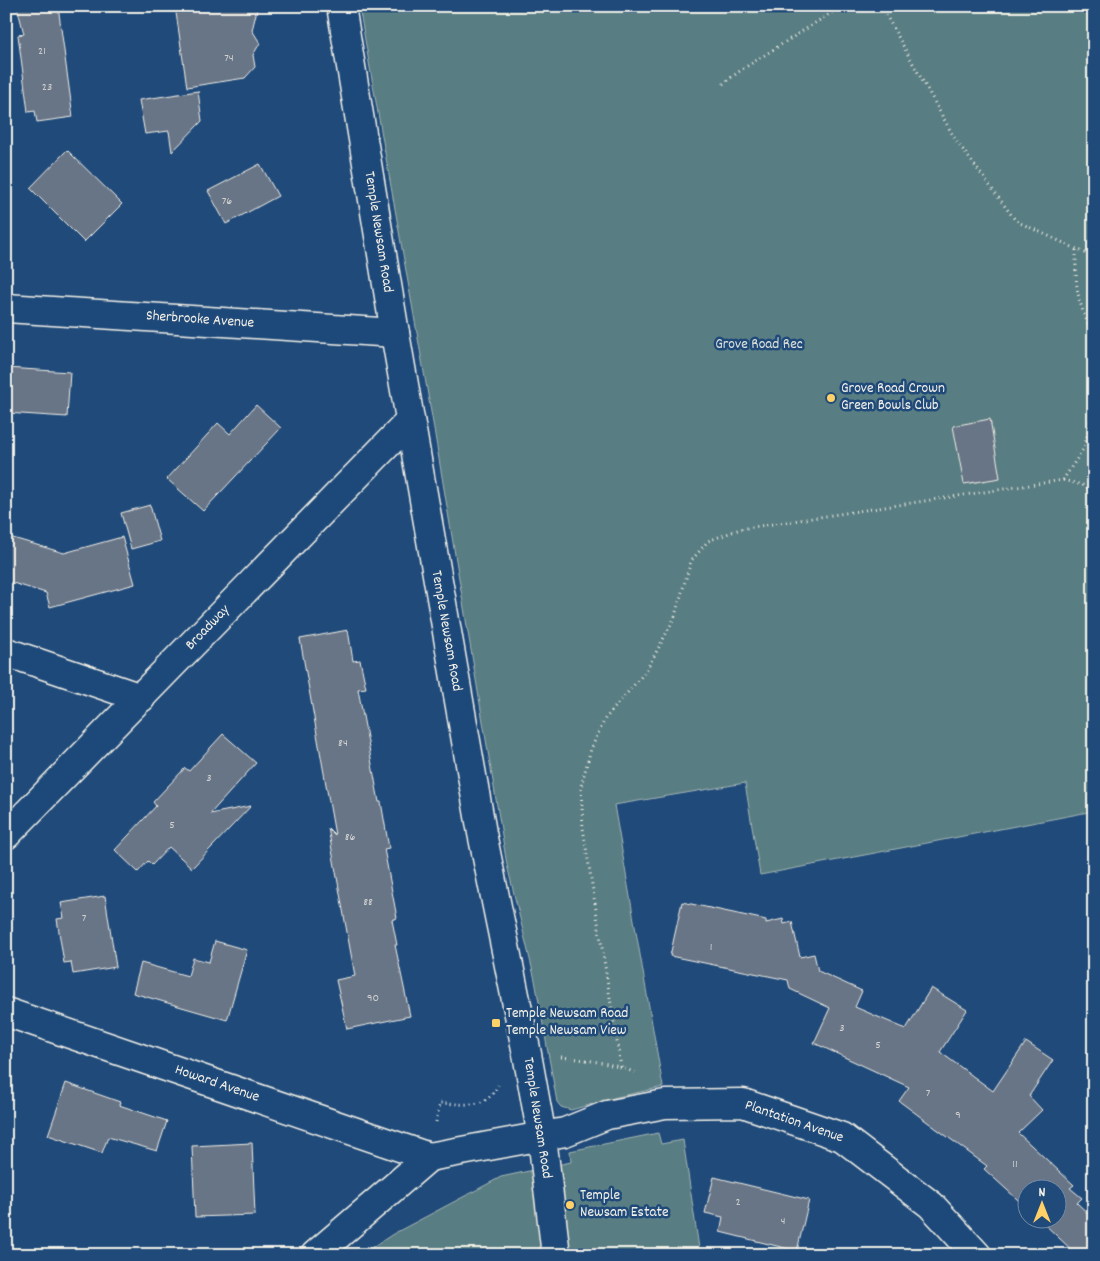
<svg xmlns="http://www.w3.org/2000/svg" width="1100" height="1261" viewBox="0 0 1100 1261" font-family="Dekko,sans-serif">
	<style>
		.green { fill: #597d82; stroke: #a6b7b5 }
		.building { fill: #687487; stroke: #f4f1e8 }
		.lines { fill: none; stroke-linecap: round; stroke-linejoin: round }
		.minor-casing { stroke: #f4f1e8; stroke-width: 31 }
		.path { stroke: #f4f1e8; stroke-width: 3; stroke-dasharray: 1 4; stroke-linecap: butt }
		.minor { stroke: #1f4a7a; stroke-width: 28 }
		.poi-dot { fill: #ffd166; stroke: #1f4a7a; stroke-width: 2 }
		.labels { text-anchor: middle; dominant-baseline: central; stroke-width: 5; stroke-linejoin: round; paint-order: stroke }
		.number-label { font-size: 12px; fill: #d1d2d0 }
		.street-label { font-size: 15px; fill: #f4f1e8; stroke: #1f4a7a }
		.park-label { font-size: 15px; fill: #dde0d9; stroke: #1f4a7a }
		.poi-label { font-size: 15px; fill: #f4f1e8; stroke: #1f4a7a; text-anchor: start }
	</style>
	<rect width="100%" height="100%" fill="#1f4a7a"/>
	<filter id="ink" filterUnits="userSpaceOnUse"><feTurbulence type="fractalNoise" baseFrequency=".02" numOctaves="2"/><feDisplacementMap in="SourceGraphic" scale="10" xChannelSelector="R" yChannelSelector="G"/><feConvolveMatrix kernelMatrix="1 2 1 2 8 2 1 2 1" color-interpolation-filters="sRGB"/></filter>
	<g filter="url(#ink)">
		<!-- green -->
		<g class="green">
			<path d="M359 6H1088L1094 92V811L760 875 745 783 614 805 663 1087 617 1097 571 1110 561 1107 557 1102 535 980 507 865 433 423Z"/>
			<path d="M658 1133 661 1144 683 1140 700 1255H361L393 1234 501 1177 571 1162 570 1151Z"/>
		</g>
		<!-- building -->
		<g class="building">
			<path d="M17 6H58L73 117 37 122 35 111 28 112 18 35 24 34Z"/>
			<path d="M175 6H258L252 30 260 43 253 55 255 67 245 78 187 87Z"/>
			<path d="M198 91 202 121 172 152 169 131 145 134 139 100Z"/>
			<path d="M67 150 122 204 84 242 30 188Z"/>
			<path d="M260 164 278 196 226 224 208 191Z"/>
			<path d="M6 368 70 372 67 417 6 413Z"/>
			<path d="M256 405 281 428 203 511 167 479 218 423 230 434Z"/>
			<path d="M990 419 1000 478 964 484 953 426Z"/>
			<path d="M150 505 160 541 131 549 121 513Z"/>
			<path d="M6 536 64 553 122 537 135 584 50 607 46 593 6 581Z"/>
			<path d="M348 630 353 661 360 660 366 688 358 689 379 802H381L389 848 384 849 397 918 392 920 397 945H395L410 1016 347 1029 336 980 355 976 328 828 335 835 300 639Z"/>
			<path d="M223 734 256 763 210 814 251 806 192 868 169 847 152 865 148 861 138 872 115 850 156 806 153 802 185 768 189 771Z"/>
			<path d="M105 896 116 967 73 974 71 962 64 963 57 919 64 918 61 903Z"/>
			<path d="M682 902 766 920V923L783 919 784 924 792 922 800 957 814 954 818 971 862 991 855 1007 906 1029 931 988 967 1010 940 1052 993 1091 1026 1042 1053 1060 1029 1096 1042 1110 1018 1133 1074 1185 1070 1188 1082 1198 1077 1203 1094 1219V1255H1077L1038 1218H1058V1188H1028V1209L984 1169 987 1166 899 1101 909 1087 814 1043 830 1008 790 989 788 980 670 956Z"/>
			<path d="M215 941 247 950 227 1020 133 993 141 963 188 976 193 958 209 962Z"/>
			<path d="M66 1083 120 1102 119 1105 167 1121 157 1151 108 1137 102 1153 48 1135Z"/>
			<path d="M252 1143 255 1215 195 1217 192 1146Z"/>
			<path d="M714 1177 809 1200 797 1251 720 1232 723 1217 705 1213Z"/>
		</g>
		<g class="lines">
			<defs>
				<g id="minor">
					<path d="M341 6 395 333 482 833 527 1054 542 1137 556 1255"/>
					<path d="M6 308 395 333"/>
					<path d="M6 652 141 698"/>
					<path d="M6 835 410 421"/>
					<path d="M6 1012 429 1157"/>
					<path d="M315 1255 429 1157 565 1132 607 1115 665 1104 743 1103 842 1137 931 1205 977 1255"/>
				</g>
			</defs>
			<!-- minor casing -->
			<use href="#minor" class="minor-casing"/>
			<!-- path -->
			<g class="path">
				<path d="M881 6 955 139 1016 221 1094 257"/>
				<path d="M723 84 741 70 842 6"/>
				<path d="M1076 250C1076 268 1075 288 1081 305 1085 319 1093 331 1094 346"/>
				<path d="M1063 480 1086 486 1094 495"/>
				<path d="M561 1057C588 1060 613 1063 638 1074"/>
				<path d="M621 1067 583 828 581 786 591 749 605 719 646 671 674 619 691 561 708 541 740 529 1063 480 1084 448 1094 406"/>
				<path d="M436 1122 440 1103C463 1104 487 1110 498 1085"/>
			</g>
			<!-- minor -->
			<use href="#minor" class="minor"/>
		</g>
	</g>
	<!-- markers -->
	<g class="poi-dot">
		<circle cx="831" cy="398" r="5"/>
		<rect x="491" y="1018" width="10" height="10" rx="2.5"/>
		<circle cx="570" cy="1205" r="5"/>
	</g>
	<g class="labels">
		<!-- number labels -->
		<g class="number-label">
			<text x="42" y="51">21</text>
			<text x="229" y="58">74</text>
			<text x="47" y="87">23</text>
			<text x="227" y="201">76</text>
			<text x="343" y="743">84</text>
			<text x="209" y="778">3</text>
			<text x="172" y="825">5</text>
			<text x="350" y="837">86</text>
			<text x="368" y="902">88</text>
			<text x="84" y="918">7</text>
			<text x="711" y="947">1</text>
			<text x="373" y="998">90</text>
			<text x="842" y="1028">3</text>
			<text x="878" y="1045">5</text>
			<text x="928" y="1093">7</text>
			<text x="958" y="1115">9</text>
			<text x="1015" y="1164">11</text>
			<text x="738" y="1202">2</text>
			<text x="783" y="1221">4</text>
		</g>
		<!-- street labels -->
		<g class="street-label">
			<text transform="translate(378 232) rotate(81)">Temple Newsam Road</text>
			<text transform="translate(200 320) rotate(4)">Sherbrooke Avenue</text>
			<text transform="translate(208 628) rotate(-46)">Broadway</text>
			<text transform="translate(446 631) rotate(80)">Temple Newsam Road</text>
			<text transform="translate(217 1084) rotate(19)">Howard Avenue</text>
			<text transform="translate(537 1118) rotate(81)">Temple Newsam Road</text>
			<text transform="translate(794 1122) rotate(19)">Plantation Avenue</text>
		</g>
		<!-- park labels -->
		<g class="park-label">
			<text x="759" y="345">Grove Road Rec</text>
		</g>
		<!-- poi labels -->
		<g class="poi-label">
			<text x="841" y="389">Grove Road Crown<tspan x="841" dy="17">Green Bowls Club</tspan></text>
			<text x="506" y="1014">Temple Newsam Road<tspan x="506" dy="17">Temple Newsam View</tspan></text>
			<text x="580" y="1196">Temple<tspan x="580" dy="17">Newsam Estate</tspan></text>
		</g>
	</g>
	<!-- margin -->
	<rect width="1100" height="1261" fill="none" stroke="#1f4a7a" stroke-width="25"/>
	<rect x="12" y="12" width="1075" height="1236" fill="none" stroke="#f4f1e8" stroke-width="2" filter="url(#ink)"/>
	<!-- north arrow -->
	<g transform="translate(1042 1204)"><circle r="24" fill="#1f4a7a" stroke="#748da6"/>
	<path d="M0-4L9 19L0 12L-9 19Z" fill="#ffd166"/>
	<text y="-8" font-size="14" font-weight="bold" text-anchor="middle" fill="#f4f1e8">N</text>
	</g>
</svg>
